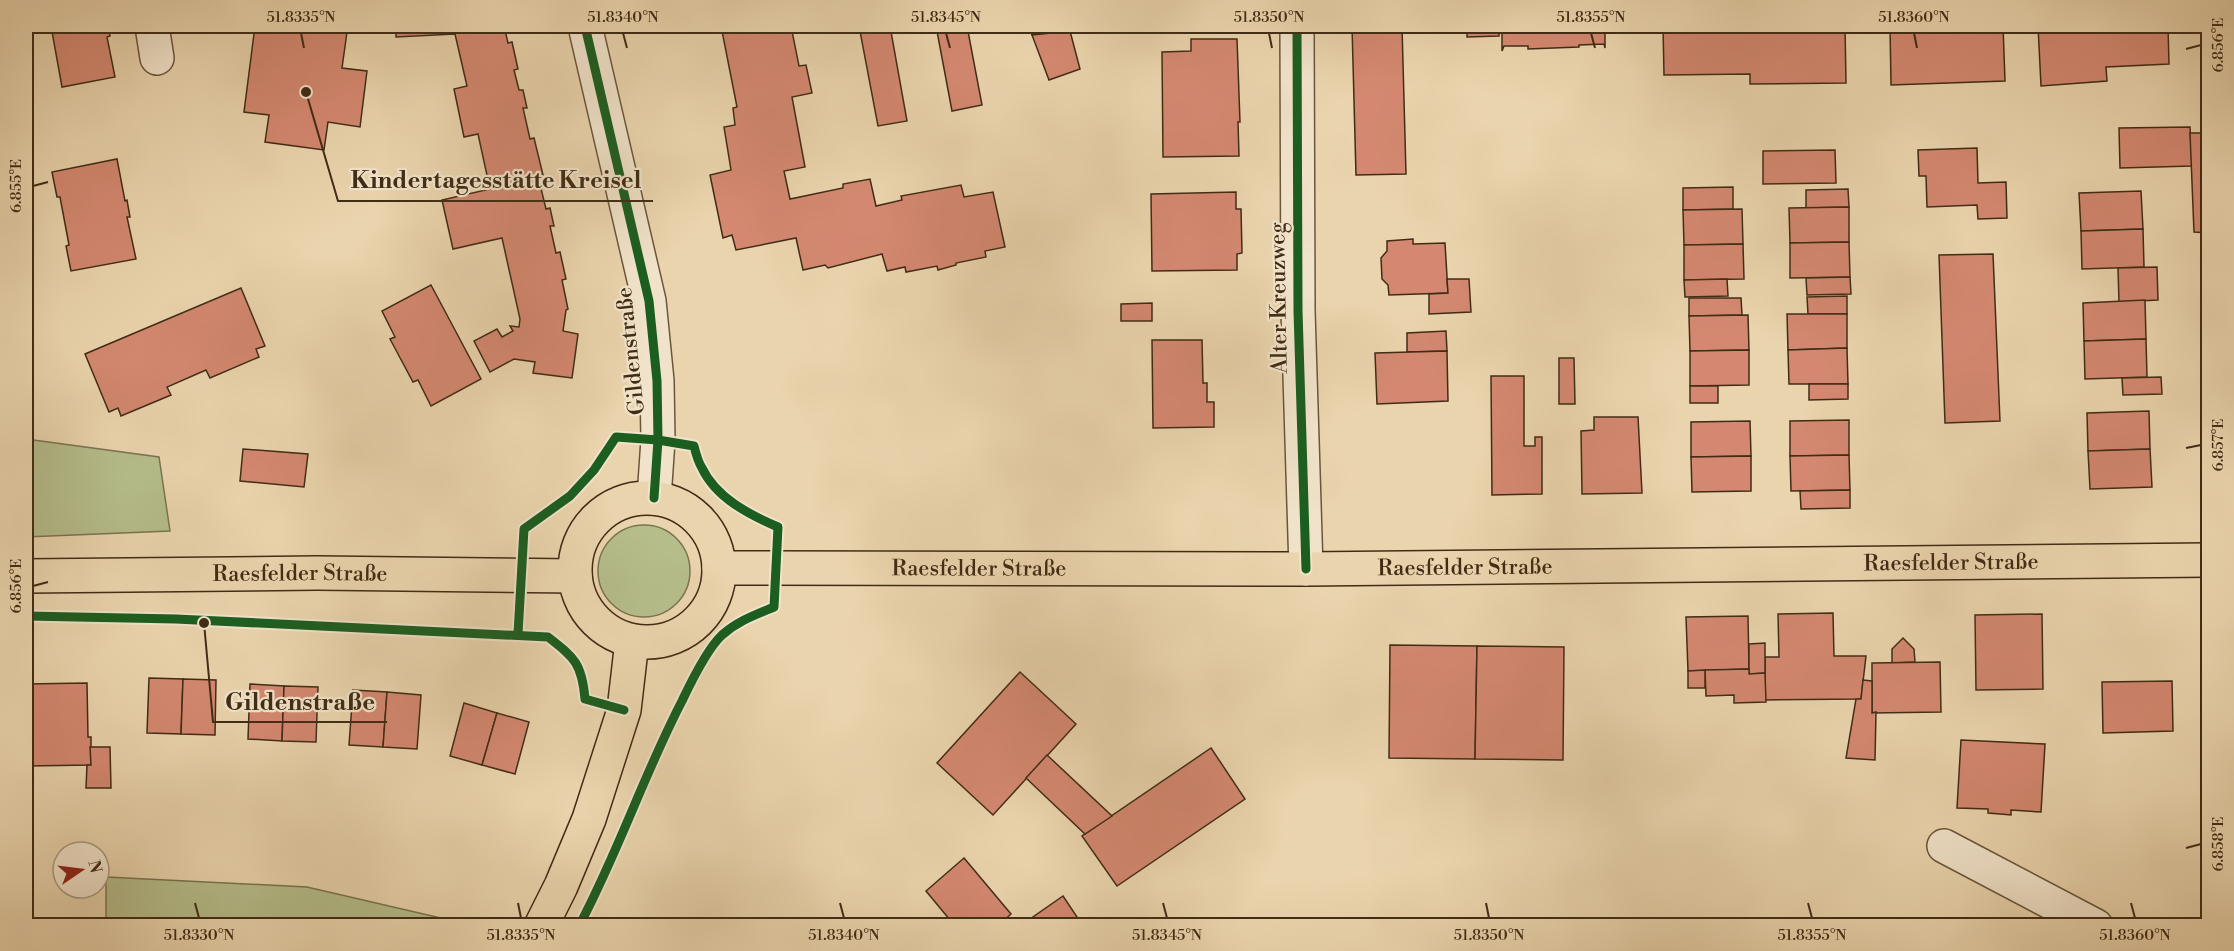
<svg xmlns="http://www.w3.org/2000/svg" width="2234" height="951" viewBox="0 0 2234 951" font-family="'Libre Bodoni',serif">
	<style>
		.green { fill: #b5bd8b; stroke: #7a7450; stroke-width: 1.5 }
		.building { fill: #d48871; stroke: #402c15; stroke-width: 1.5 }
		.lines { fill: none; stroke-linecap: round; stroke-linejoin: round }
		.minor-casing { stroke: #6a563b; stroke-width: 36 }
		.major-casing { stroke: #402c15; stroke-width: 36 }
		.minor { stroke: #f1e3ca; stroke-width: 33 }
		.major { stroke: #ead4ad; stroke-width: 33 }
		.cycleway-casing { stroke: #f1e3ca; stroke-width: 13 }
		.cycleway { stroke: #1b5e20; stroke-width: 9 }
		.ticks { fill: none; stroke: #402c15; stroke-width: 2 }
		.labels { text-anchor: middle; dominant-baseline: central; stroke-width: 4.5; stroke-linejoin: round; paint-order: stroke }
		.street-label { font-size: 22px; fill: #402c15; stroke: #f1e3ca }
		.leader { fill: none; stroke: #402c15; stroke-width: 2 }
		.callout-dot { fill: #402c15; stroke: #f1e3ca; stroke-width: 2 }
		.callout-label { font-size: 24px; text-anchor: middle; font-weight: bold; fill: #402c15; stroke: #f1e3ca; stroke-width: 4.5; stroke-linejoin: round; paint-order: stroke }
		.neatline { fill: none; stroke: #402c15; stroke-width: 2 }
		.ticks-label { font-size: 15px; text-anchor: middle; fill: #402c15 }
	</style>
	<rect width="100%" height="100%" fill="#ead4ad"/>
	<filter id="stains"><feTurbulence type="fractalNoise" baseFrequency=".00333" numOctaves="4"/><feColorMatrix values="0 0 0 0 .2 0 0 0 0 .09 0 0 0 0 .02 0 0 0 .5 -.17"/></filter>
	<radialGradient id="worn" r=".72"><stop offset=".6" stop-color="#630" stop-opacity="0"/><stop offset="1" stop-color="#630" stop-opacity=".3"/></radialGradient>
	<!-- green -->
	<g class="green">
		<path d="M26 439 159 457 170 531 26 537Z"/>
		<circle cx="644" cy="571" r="46"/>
		<path d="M106 877 307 887 471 925H106Z"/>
	</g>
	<!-- building -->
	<g class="building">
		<path d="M51 26H108L110 36 107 37 115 77 62 87Z"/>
		<path d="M255 26H334L333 30 347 32 342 68 367 71 360 127 328 122 324 150 265 142 269 115 244 112Z"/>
		<path d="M396 26H504L508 43 512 42 518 69 514 70 519 90H523L527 108H523L530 139 534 138 543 175 538 176 546 209 550 208 554 226H550L556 253 560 252 566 279 562 280 568 309 566 310 563 331 578 334 572 378 533 373 535 362 514 359 490 372 474 341 497 329 502 337 513 331 510 326 519 327 520 319 502 238 453 249 442 200 490 189 478 134 464 137 454 89 467 86 455 34 396 37Z"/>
		<path d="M730 26H791L799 66 806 65 812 93 792 97 805 167 784 171 790 199 843 188V184L870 179 876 206 902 200 901 196 961 185 964 197 993 192 1005 247 985 251 986 257 956 263V265L938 270 937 266 906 272 905 267 887 271 882 254 828 268 825 265 803 270 796 238 736 250 732 235 723 238 710 175 731 170 724 127 735 125 733 108 737 107 722 31 731 29Z"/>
		<path d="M859 26H890L907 121 878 126Z"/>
		<path d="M936 26H967L982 105 952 111Z"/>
		<path d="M1029 26H1067L1070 31 1032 35Z"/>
		<path d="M1352 26H1402L1406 174 1356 175Z"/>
		<path d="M1467 26H1499V36L1467 37Z"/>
		<path d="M1500 26H1605V48L1604 44 1579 45V47L1528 49V46H1504L1502 51V26Z"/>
		<path d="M1663 26H1845L1846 83 1750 84V74L1664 75Z"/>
		<path d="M1890 26H2003L2005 81 1891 85Z"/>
		<path d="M2038 26H2168L2169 64 2106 67 2107 81 2041 86Z"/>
		<path d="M2202 26H2208V53H2203Z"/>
		<path d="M1070 31 1080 69 1049 80 1032 35Z"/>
		<path d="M1191 39H1237L1240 122H1238L1239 156 1163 157 1162 52 1191 51Z"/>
		<path d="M2190 127 2192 166 2120 168 2119 128Z"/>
		<path d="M2190 133H2208V233L2194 232Z"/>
		<path d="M1977 148 1978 183 2006 182 2007 218 1978 219 1977 205 1927 207 1926 176H1919L1918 150Z"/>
		<path d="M1835 150 1836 183 1763 184V151Z"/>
		<path d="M117 159 125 201 127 200 130 217H127L136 259 71 271 66 246 69 245 60 197H57L52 172Z"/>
		<path d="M1733 187V209L1683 210V188Z"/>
		<path d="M1848 189 1849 207 1806 208V190Z"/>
		<path d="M2141 191 2143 229 2081 231 2079 193Z"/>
		<path d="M1236 192V209H1241L1242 253 1237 254V270L1152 271 1151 194Z"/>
		<path d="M1849 207V242L1790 243 1789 208Z"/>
		<path d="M1742 209 1743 244 1684 245 1683 210Z"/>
		<path d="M2143 229 2144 267 2082 269 2081 231Z"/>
		<path d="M1413 239V244L1445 243 1448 293 1389 295 1388 285 1382 279 1381 258 1387 251V241Z"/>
		<path d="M1849 242 1850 277 1790 278V243Z"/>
		<path d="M1743 244 1744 279 1684 280V245Z"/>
		<path d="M1993 254 2000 421 1945 423 1939 255Z"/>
		<path d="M2157 267 2158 300 2119 302 2118 268Z"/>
		<path d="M1850 277 1851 294 1807 295 1806 278Z"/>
		<path d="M1447 279H1469L1471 312 1429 314V294L1448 293Z"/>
		<path d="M1727 279 1728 296 1685 297 1684 280Z"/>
		<path d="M431 285 481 379 431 406 418 380 413 382 390 339 395 337 382 311Z"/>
		<path d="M241 288 265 346 256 349 259 357 210 378 206 370 167 387 171 395 121 416 118 408 109 412 85 354Z"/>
		<path d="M1847 296V314H1808L1807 297Z"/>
		<path d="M1689 298H1741L1742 315 1689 316Z"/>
		<path d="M2145 300 2146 339 2084 341 2083 303Z"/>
		<path d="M1152 303V321H1121V304Z"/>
		<path d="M1787 314H1847V348L1788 350Z"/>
		<path d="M1748 315 1749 350 1690 351 1689 316Z"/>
		<path d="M1446 331 1447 351 1407 352V333Z"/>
		<path d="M2146 339 2147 377 2085 379 2084 341Z"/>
		<path d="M1152 340H1202L1203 383H1207V402H1214V427L1153 428Z"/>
		<path d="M1847 348 1848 384H1789L1788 350Z"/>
		<path d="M1749 350V385L1690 386V351Z"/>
		<path d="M1447 351 1448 401 1377 404 1375 353Z"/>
		<path d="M1559 358H1574L1575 404H1559Z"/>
		<path d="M1491 376H1524V446H1535V437H1542V494L1492 495Z"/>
		<path d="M2161 377 2162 394 2123 395 2122 378Z"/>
		<path d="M1809 384H1848V399L1809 400Z"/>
		<rect x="1690" y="386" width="28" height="17"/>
		<path d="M2149 411 2150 449 2088 451 2087 413Z"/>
		<path d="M1594 417H1638L1642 493 1582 494 1581 431 1594 430Z"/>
		<path d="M1849 420V455L1790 456V421Z"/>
		<path d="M1750 421 1751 456 1691 457V422Z"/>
		<path d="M243 449 308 454 304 487 240 481Z"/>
		<path d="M2150 449 2152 487 2090 489 2088 451Z"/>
		<path d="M1849 455 1850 490 1791 491 1790 456Z"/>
		<path d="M1751 456V491L1692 492 1691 457Z"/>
		<path d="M1850 490V508L1801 509 1800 491Z"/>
		<path d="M1833 613 1834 656H1866L1861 699 1765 700V657H1779L1778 614Z"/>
		<path d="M2042 614 2043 689 1976 690 1975 615Z"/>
		<path d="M1748 616 1749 669 1688 671 1686 617Z"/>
		<path d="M1903 638 1914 649 1915 662 1892 663V649Z"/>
		<path d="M1765 643V673L1749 674V644Z"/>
		<path d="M1390 645 1477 646 1475 759 1389 758Z"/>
		<path d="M1477 646 1564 647 1563 760 1475 759Z"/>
		<path d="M1940 662 1941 712 1872 713V663Z"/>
		<path d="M1749 669V674L1765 673 1766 702 1734 703V695L1706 696 1705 670Z"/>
		<path d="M1705 670V688H1688V671Z"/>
		<path d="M1020 672 1076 724 993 815 937 763Z"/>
		<path d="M149 678 183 679 181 734 147 733Z"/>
		<path d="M183 679 216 680 215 735 181 734Z"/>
		<path d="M1863 680 1872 681V713L1876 712 1875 760 1846 758 1856 699H1861Z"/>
		<path d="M2172 681 2173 731 2103 733 2102 682Z"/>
		<path d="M87 683 88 737H91V765L27 766 26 684Z"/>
		<path d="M250 684 284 686 282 741 248 739Z"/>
		<path d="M284 686 318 687 316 742 282 741Z"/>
		<path d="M353 690 387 692 383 747 349 745Z"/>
		<path d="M387 692 421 695 417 749 383 747Z"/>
		<path d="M464 703 497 713 482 765 450 756Z"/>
		<path d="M497 713 529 722 515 774 482 765Z"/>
		<path d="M1961 740 2045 744 2041 812 2011 810V815L2000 814 1988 813V809L1957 808Z"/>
		<path d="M90 747H110L111 788H86L87 765H91Z"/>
		<path d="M1211 748 1245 799 1117 886 1082 836Z"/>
		<path d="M1047 755 1112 816 1085 834 1026 778Z"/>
		<path d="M2206 841H2208V917H2205Z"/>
		<path d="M964 858 1011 914 998 926H955L926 891Z"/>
		<path d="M1063 896 1083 926H1020Z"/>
	</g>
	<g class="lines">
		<defs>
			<g id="minor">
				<path d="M152 26 157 58"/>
				<path d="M585 26 649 301 657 381 658 440 654 498"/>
				<path d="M1297 26 1298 311 1306 569"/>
				<path d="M1944 846 2096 926"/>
			</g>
			<g id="major">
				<circle cx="647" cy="570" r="72"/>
				<path id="s1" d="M719 568 1306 569 2208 560"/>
				<path id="s2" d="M26 576 317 573 575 576"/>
				<path d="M541 926 561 886 589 819 624 710 632 641"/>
			</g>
		</defs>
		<!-- minor casing -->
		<use href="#minor" class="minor-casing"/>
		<!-- major casing -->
		<use href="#major" class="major-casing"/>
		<!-- minor -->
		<use href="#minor" class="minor"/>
		<!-- major -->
		<use href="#major" class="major"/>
		<defs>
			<g id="cycleway">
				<path d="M585 26 649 301 657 381 658 440 654 498"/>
				<path d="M1297 26 1298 311 1306 569"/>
				<path d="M26 616 176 619 548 637C575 658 582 664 585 699L624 710"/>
				<path d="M518 634 524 529 570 496 594 470 616 437 658 440 694 446C696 454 698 462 702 468 716 498 750 515 778 527L774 607C755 615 738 621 722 635 707 649 691 682 682 701 644 774 618 853 579 926"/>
			</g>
		</defs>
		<!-- cycleway casing -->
		<use href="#cycleway" class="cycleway-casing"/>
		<!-- cycleway -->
		<use href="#cycleway" class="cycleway"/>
	</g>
	<!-- ticks -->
	<path class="ticks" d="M301 33 304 48M623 33 627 48M946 33 950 48M1269 33 1272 48M1591 33 1595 48M1914 33 1917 48M2186 49 2201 45M33 186 48 182M2186 448 2201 445M33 586 48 582M2186 848 2201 844M195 903 199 918M518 903 521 918M840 903 844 918M1163 903 1167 918M1486 903 1489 918M1808 903 1812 918M2131 903 2135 918"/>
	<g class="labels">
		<!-- street labels -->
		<g class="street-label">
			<text transform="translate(1279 298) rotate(-91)">Alter Kreuzweg</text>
			<text transform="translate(631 351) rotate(-96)">Gildenstraße</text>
			<text stroke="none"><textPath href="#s1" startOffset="1232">Raesfelder Straße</textPath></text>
			<text stroke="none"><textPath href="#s1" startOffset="746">Raesfelder Straße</textPath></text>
			<text stroke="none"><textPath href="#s1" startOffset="260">Raesfelder Straße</textPath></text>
			<text stroke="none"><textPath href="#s2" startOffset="274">Raesfelder Straße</textPath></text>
		</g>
	</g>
	<!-- callouts -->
	<path class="leader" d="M306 92L338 201H653M204 623L213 722H387"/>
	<g class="callout-dot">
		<circle cx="306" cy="92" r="6"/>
		<circle cx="204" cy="623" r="6"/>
	</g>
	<g class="callout-label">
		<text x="496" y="188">Kindertagesstätte Kreisel</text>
		<text x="300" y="710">Gildenstraße</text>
	</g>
	<!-- margin -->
	<rect width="2234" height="951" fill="none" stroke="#ead4ad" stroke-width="66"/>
	<!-- north arrow -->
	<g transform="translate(81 870) rotate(76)"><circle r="28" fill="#f1e3ca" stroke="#aa9a82" stroke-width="1.5"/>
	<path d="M0-4.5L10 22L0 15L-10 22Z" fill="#8f2418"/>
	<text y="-9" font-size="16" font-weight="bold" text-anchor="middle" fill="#402c15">N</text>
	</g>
	<rect x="33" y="33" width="2168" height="885" class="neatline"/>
	<g class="ticks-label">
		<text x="301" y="22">51.8335°N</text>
		<text x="623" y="22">51.8340°N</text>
		<text x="946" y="22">51.8345°N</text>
		<text x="1269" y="22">51.8350°N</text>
		<text x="1591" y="22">51.8355°N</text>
		<text x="1914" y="22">51.8360°N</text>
		<text transform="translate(2218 45) rotate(-90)" y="5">6.856°E</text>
		<text transform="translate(16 186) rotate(-90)" y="5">6.855°E</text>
		<text transform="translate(2218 445) rotate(-90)" y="5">6.857°E</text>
		<text transform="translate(16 586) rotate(-90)" y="5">6.856°E</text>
		<text transform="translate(2218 844) rotate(-90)" y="5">6.858°E</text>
		<text x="199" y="940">51.8330°N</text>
		<text x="521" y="940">51.8335°N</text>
		<text x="844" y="940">51.8340°N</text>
		<text x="1167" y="940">51.8345°N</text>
		<text x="1489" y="940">51.8350°N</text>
		<text x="1812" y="940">51.8355°N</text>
		<text x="2135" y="940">51.8360°N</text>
	</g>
	<rect width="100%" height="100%" filter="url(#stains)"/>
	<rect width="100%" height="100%" fill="url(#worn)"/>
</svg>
